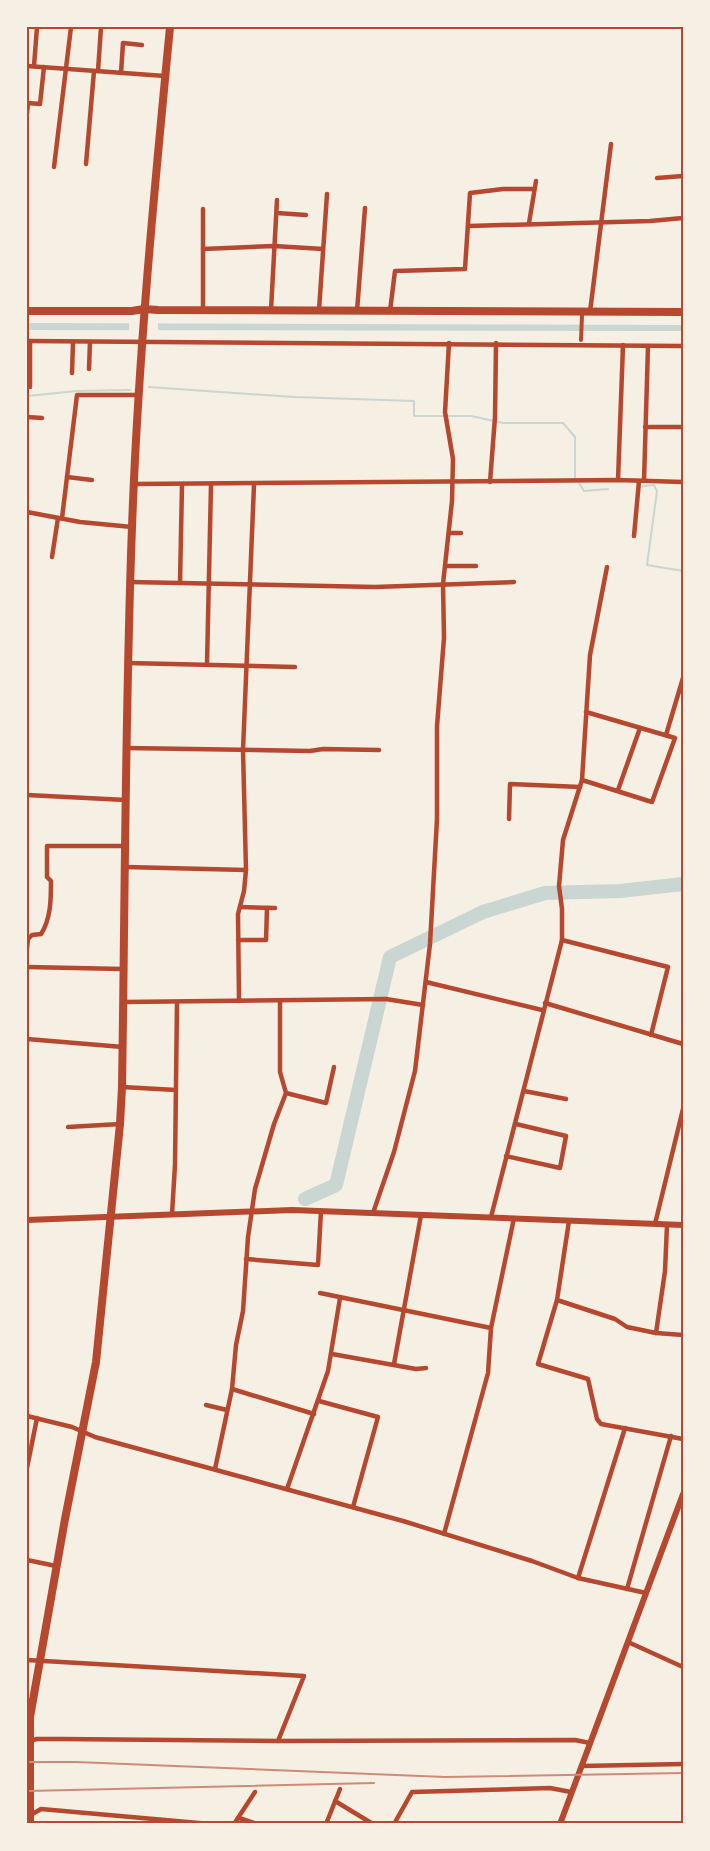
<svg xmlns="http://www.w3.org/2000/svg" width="710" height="1851" viewBox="0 0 710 1851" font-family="Quicksand,sans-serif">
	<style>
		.water { fill: #c9d6d2 }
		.pier { fill: #f6efe4 }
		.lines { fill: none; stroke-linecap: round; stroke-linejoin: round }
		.stream { stroke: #c9d6d2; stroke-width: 2 }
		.river { stroke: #c9d6d2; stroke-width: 14 }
		.pedestrian { stroke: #b5482f; stroke-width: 4 }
		.minor { stroke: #b5482f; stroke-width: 4.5 }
		.tertiary { stroke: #b5482f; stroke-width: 6 }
		.primary { stroke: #b5482f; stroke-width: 8 }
		.rail { stroke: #cf8b77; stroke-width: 2 }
		.neatline { fill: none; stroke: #b5482f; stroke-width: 2 }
	</style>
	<rect width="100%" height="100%" fill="#f6efe4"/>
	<!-- water -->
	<path class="water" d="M27 323 683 325V331L27 330Z"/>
	<!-- pier -->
	<rect class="pier" x="129" y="321" width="29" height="12"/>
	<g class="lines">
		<!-- stream -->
		<g class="stream">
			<path d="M149 387 294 397 414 401V416H471L503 423H563L575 437V478"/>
			<path d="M27 396 77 391 130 390"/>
			<path d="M579 483 584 491 608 489"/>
			<path d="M643 486 654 485 657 491 647 565 683 571"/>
		</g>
		<!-- river -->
		<path class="river" d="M305 1199 336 1185 390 957 483 912 545 893 620 891 683 884"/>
		<!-- pedestrian -->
		<path class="pedestrian" d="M581 340 582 315"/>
		<!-- minor -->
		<g class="minor">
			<path d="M27 66 165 76"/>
			<path d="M34 66 37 27"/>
			<path d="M98 71 101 27"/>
			<path d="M121 73 123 43 142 45"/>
			<path d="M27 113 28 103 40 104 44 67"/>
			<path d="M86 164 94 71"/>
			<path d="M54 167 71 27"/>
			<path d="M657 178 683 176"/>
			<path d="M277 213 306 215"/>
			<path d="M529 223 536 181"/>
			<path d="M469 226 650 221 683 218"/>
			<path d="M203 249 274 246 323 249"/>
			<path d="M203 310V209"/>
			<path d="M271 310 277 200"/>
			<path d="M319 310 327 194"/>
			<path d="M357 311 365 208"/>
			<path d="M390 311 395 271 465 269 470 193 503 189H534"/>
			<path d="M590 312 611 144"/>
			<path d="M27 341 683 346"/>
			<path d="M89 369 90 342"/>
			<path d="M72 373 73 342"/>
			<path d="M30 387V341"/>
			<path d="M27 417 42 418"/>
			<path d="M645 427H683"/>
			<path d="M67 477 92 480"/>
			<path d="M618 480 623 345"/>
			<path d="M644 481 648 346"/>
			<path d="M490 482 495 417 496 343"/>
			<path d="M134 484 618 480 683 482"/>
			<path d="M27 512 80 522 132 527"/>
			<path d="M62 518 77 395H139"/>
			<path d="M449 533H461"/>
			<path d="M634 536 639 481"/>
			<path d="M52 557 58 518"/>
			<path d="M446 566H476"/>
			<path d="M130 582 375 587 514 582"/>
			<path d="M180 583 182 485"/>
			<path d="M128 663 295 667"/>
			<path d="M207 664 211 485"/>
			<path d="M666 735 683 678"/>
			<path d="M127 748 310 751 323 749 379 750"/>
			<path d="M582 780 652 802 675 738 586 712"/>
			<path d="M618 790 640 728"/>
			<path d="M27 795 126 800"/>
			<path d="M509 819 510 784 580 787"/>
			<path d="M126 867 246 870"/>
			<path d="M240 907 275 908"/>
			<path d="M238 940H266L267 908"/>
			<path d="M562 940 668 967 651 1035"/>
			<path d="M27 948 28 939 32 935 41 934C51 919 51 898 51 881L47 877V846H126"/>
			<path d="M27 967 123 969"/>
			<path d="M426 982 542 1010"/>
			<path d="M239 1001 238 914 244 891 246 870 243 750 254 485"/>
			<path d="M124 1002 386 999 423 1005"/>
			<path d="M545 1003 683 1044"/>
			<path d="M27 1039 123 1047"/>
			<path d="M122 1087 176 1090"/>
			<path d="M524 1091 566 1099"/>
			<path d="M286 1093 326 1103 334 1067"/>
			<path d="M68 1127 120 1124"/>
			<path d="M506 1156 560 1168 566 1136 516 1124"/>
			<path d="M373 1213 394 1152 415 1071 430 944 437 819V726L444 638 443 584 452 501 453 459 445 412 449 343"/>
			<path d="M172 1214 175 1165 177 1002"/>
			<path d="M491 1217 562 940V909L559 886 563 840 582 780 590 655 607 567"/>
			<path d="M569 1221 557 1300 538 1364 588 1379 597 1419 601 1424 683 1439"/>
			<path d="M655 1224 683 1109"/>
			<path d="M246 1259 318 1265 321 1211"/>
			<path d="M320 1293 491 1328"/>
			<path d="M557 1300 615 1319 627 1327 656 1333 683 1335"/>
			<path d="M656 1333 665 1271 667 1225"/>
			<path d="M332 1354 416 1369 426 1368"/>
			<path d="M394 1364 421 1215"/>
			<path d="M232 1389 314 1414"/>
			<path d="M319 1401 378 1417 353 1507"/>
			<path d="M206 1405 227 1410"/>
			<path d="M27 1416 72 1427 95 1437 403 1521 532 1561 578 1578 646 1593"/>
			<path d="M27 1468 37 1418"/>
			<path d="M215 1469 232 1389 236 1345 243 1311 248 1237 255 1189 274 1124 286 1093 280 1072V1001"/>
			<path d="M287 1489 328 1371 340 1298"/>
			<path d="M444 1534 488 1373 491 1328 514 1218"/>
			<path d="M27 1560 56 1566"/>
			<path d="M578 1578 625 1428"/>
			<path d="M627 1589 671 1436"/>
			<path d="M628 1642 683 1667"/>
			<path d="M27 1660 304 1676 278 1741"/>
			<path d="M29 1741 37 1739H61L278 1741 575 1740 590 1743"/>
			<path d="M581 1766 683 1764"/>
			<path d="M335 1801 373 1824"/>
			<path d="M29 1816 41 1809 210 1824"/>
			<path d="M239 1818 257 1824"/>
			<path d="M234 1824 255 1792"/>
			<path d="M326 1824 340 1789"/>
			<path d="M394 1824 412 1792 550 1788 571 1792"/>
		</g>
		<!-- tertiary -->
		<g class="tertiary">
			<path d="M27 1220 292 1210 683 1225"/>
			<path d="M560 1824 683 1494"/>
		</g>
		<!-- primary -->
		<g class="primary">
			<path d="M27 311H132L144 309 158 310 683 312"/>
			<path d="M30 1824V1717L65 1519 96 1362 120 1124 122 1087C125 901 125 714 132 527 138 360 154 193 170 27"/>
		</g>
		<!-- rail -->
		<g class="rail">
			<path d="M27 1762H76L445 1777 683 1773"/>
			<path d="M27 1791 374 1783"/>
		</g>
	</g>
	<!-- border -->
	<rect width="710" height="1851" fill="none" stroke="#f6efe4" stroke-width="57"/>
	<rect x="28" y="28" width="654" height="1794" class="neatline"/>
</svg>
